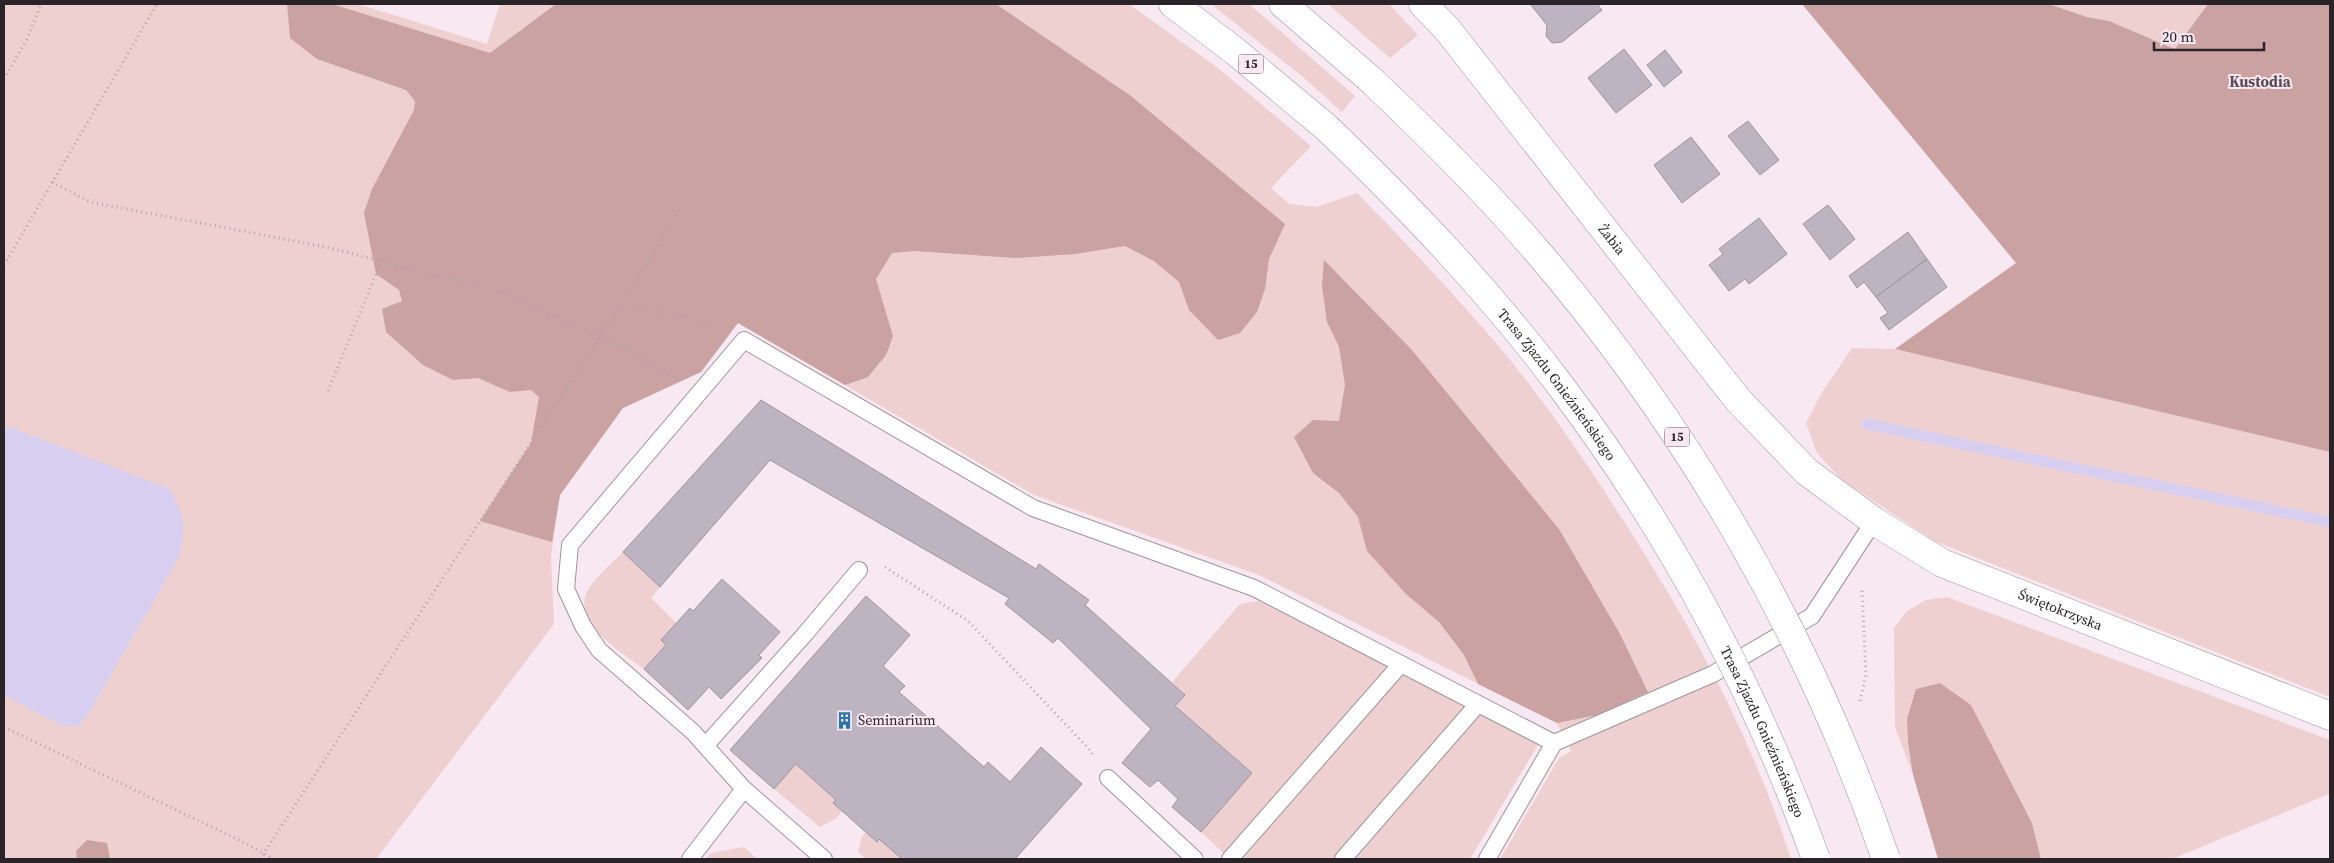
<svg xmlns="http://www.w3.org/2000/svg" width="2334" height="863" viewBox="0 0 2334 863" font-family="'Source Serif 4',serif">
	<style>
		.green { fill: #eed0d0 }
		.forest { fill: #caa2a2 }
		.water { fill: #d8ceef }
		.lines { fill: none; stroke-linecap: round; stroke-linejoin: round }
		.stream { stroke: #d8ceef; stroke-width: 11 }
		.building { fill: #beb4c1; stroke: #9d93a0 }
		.service-casing { stroke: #a0929b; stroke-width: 18 }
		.minor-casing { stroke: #a0929b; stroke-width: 29 }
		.primary-casing { stroke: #a0929b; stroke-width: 29 }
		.path { stroke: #b0a4ac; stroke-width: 3; stroke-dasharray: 1 4; stroke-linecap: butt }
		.service { stroke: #fff; stroke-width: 16 }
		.minor { stroke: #fff; stroke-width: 28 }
		.primary { stroke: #fff; stroke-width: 28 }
		.primary-bridge-casing { stroke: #a0929b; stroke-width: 29; stroke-linecap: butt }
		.primary-bridge { stroke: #fff; stroke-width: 28 }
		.labels { text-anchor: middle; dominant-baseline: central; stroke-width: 4; stroke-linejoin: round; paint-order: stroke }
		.shield { fill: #f8e8f2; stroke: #685f65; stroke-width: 1 }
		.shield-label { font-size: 12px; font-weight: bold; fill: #2a2428 }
		.street-label { font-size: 14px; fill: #2a2428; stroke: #f8e8f2 }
		.poi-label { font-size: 14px; fill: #2a2428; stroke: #f8e8f2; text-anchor: start }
		.neighbourhood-label { font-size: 15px; font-weight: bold; fill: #594c55; stroke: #f8e8f2 }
	</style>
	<rect width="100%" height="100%" fill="#f8e8f2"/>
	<!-- green -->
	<g class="green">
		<path d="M4 4H358L487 44 500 4H1129L1218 68 1311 146 1271 188 1289 204 1316 207 1357 193C1407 244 1456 296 1502 350 1549 407 1591 469 1630 531 1696 634 1754 743 1791 859H1500L1559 758 1571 751 1557 723 1259 575 1034 495 738 323 701 372 623 408 560 495 551 556 554 624 376 859H94L76 851 77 859H4Z"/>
		<path d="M1211 4H1249L1355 96 1342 112 1303 77Z"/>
		<path d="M1328 4H1389L1418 35 1390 58Z"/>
		<path d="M2050 4H2208L2175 49 2109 21 2087 17Z"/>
		<path d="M1852 348 1895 349 2330 452V697L1934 541 1841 479 1817 453 1806 423 1822 392Z"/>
		<path d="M623 552 660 587 651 598 676 623 661 640 666 645 644 669C623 653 572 624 587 592 591 582 614 561 623 552Z"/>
		<path d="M1947 597 2330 740V795L2329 794 2172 859H2041L2032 823 1971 705 1940 683 1916 689 1907 718 1913 775 1895 727 1894 628 1907 611 1926 600Z"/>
		<path d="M1258 601 1539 743 1470 859H1230L1201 832 1175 706 1185 695 1172 682 1240 604Z"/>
		<path d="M796 764 836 800 833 803 842 811 837 818 820 827 774 789Z"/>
		<path d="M866 832 876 842 879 839 902 859H865L858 851 862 837Z"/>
		<path d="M744 847 757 859H706L711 853Z"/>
	</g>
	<!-- forest -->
	<g class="forest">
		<path d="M287 4H332L490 53 556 4H996L1131 96 1285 224 1269 259 1265 289 1257 312 1240 333 1218 340 1189 310 1179 282 1154 261 1125 246 1075 254 1015 258 915 251 892 253 876 279 893 336 886 355 868 377 845 385 738 323 701 372 623 408 560 495 552 542 480 521 531 443 539 397 531 390 510 392 478 378 453 380 423 365 386 332 382 309 402 301 399 290 376 274 364 213 372 189 414 110 415 101 406 90 317 59 290 38Z"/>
		<path d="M1802 4H2049L2087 17 2109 21 2175 49 2208 4H2330V452L1895 349 2016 263Z"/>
		<path d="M1324 260 1411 349 1559 529 1620 634 1648 692 1597 715 1557 723 1478 684 1464 655 1439 622 1405 593 1367 551 1358 517 1339 493 1313 473 1294 437 1313 420 1339 421 1345 385 1339 347 1327 322 1322 286Z"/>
		<path d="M1940 683 1971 705 2032 823 2041 859H1938L1913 775 1908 742 1907 718 1916 689Z"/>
		<path d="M87 840 107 843 110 859H77L76 851Z"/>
	</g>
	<!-- water -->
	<path class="water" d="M10 427 170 489C184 516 187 528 179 557L87 716 78 726H63L4 695V428Z"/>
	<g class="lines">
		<!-- stream -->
		<path class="stream" d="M1867 424 2330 522"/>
	</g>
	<!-- building -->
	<g class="building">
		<path d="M1530 4H1597L1602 10 1562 42 1552 43 1546 36 1547 25Z"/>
		<path d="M1624 49 1652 85 1616 113 1588 78Z"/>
		<path d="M1665 50 1682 72 1664 87 1647 65Z"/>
		<path d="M1748 121 1779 160 1760 175 1728 136Z"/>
		<path d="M1691 137 1720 174 1682 203 1654 165Z"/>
		<path d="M1828 205 1855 239 1830 260 1803 224Z"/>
		<path d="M1759 218 1787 254 1749 284 1745 279 1729 291 1709 265 1723 254 1719 249Z"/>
		<path d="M1908 232 1927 259 1876 297 1864 282 1857 288 1849 276Z"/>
		<path d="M1927 259 1947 287 1889 330 1880 318 1888 313 1876 297Z"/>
		<path d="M761 400 1036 569 1039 564 1089 600 1085 605 1185 695 1175 706 1252 773 1201 832 1172 807 1178 799 1158 780 1150 787 1122 763 1151 729 1058 638 1053 643 1005 604 1009 598 770 460 660 587 623 552Z"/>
		<path d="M722 579 780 632 759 655 762 658 721 699 709 687 688 710 644 669 666 645 661 640 690 608 693 611Z"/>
		<path d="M866 596 910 635 883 666 905 686 899 692 984 767 988 762 1010 782 1041 747 1082 784 1015 859H902L879 839 877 842 833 803 836 800 796 764 774 789 730 750Z"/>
	</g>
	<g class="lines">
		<defs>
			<g id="service">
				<path d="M706 745 805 634 859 570"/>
				<path d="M1108 778 1195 859"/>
				<path d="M690 859 744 789"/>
				<path d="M824 859 744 789 693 732 599 650 583 626 566 589 570 545 744 340 1033 508 1254 588 1554 743 1713 674 1812 616 1874 521"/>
				<path d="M1230 859 1401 664"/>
				<path d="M1343 859 1478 704"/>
				<path d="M1487 859 1554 743"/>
			</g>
			<g id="minor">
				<path id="s1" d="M1423 4 1447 29 1738 400 1807 472 1874 521 1942 563 2330 716"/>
			</g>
			<g id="primary">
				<path d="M1173 4 1236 52 1327 128"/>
				<path d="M1283 4 1371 80"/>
			</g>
		</defs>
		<!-- service casing -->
		<use href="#service" class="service-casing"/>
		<!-- minor casing -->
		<use href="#minor" class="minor-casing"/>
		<!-- primary casing -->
		<use href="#primary" class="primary-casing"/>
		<!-- path -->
		<g class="path">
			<path d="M4 79 27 39 41 4"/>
			<path d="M52 182 90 202 326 247 507 294 634 352 675 379"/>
			<path d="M4 265 157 4"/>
			<path d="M618 309 685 202"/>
			<path d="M328 391 381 262"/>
			<path d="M885 567 968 621 1088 748 1094 757"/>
			<path d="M1860 701 1866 675 1862 590"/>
			<path d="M4 727 251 846 273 859"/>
			<path d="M260 859 618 309 676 313 718 330"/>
		</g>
		<!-- service -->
		<use href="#service" class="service"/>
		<!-- minor -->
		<use href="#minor" class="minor"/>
		<!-- primary -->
		<use href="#primary" class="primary"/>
		<defs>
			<g id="primary-bridge">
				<path d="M1371 80C1428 134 1484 189 1536 250 1689 428 1810 637 1886 859"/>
				<path id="s2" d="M1327 128C1412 210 1493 295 1563 389 1670 532 1756 691 1816 859"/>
			</g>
		</defs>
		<!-- primary-bridge casing -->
		<use href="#primary-bridge" class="primary-bridge-casing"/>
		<!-- primary-bridge -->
		<use href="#primary-bridge" class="primary-bridge"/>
	</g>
	<!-- icons -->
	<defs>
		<symbol id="building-bare" viewBox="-9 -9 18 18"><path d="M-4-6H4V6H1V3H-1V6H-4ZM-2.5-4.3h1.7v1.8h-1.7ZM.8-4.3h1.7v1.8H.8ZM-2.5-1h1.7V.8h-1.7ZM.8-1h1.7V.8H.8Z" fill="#2977a9" stroke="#f8e8f2" stroke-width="2.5" paint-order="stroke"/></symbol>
	</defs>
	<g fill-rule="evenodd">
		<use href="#building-bare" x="832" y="708" width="25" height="25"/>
	</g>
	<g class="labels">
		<!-- shield labels -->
		<g class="shield">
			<rect x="1238.5" y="54.5" width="25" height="19" rx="4"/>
			<rect x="1664.5" y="427.5" width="25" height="19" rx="4"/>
		</g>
		<g class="shield-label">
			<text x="1251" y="64">15</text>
			<text x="1677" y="437">15</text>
		</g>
		<!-- street labels -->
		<g class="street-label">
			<text stroke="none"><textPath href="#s1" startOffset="302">Żabia</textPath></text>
			<text stroke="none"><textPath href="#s2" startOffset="345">Trasa Zjazdu Gnieźnieńskiego</textPath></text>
			<text stroke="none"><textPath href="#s1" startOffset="896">Świętokrzyska</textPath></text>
			<text stroke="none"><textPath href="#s2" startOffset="750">Trasa Zjazdu Gnieźnieńskiego</textPath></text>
		</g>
		<!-- poi labels -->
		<g class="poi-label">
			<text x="858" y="720">Seminarium</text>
		</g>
		<!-- neighbourhood labels -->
		<g class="neighbourhood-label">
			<text x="2260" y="81">Kustodia</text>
		</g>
	</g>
	<!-- border -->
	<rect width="2334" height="863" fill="none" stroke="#2a2428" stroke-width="10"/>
	<!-- scale -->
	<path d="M2154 42v8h110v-8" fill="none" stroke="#2a2428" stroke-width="2.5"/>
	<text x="2162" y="42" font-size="15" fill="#2a2428" stroke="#f8e8f2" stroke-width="4" paint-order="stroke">20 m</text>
</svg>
